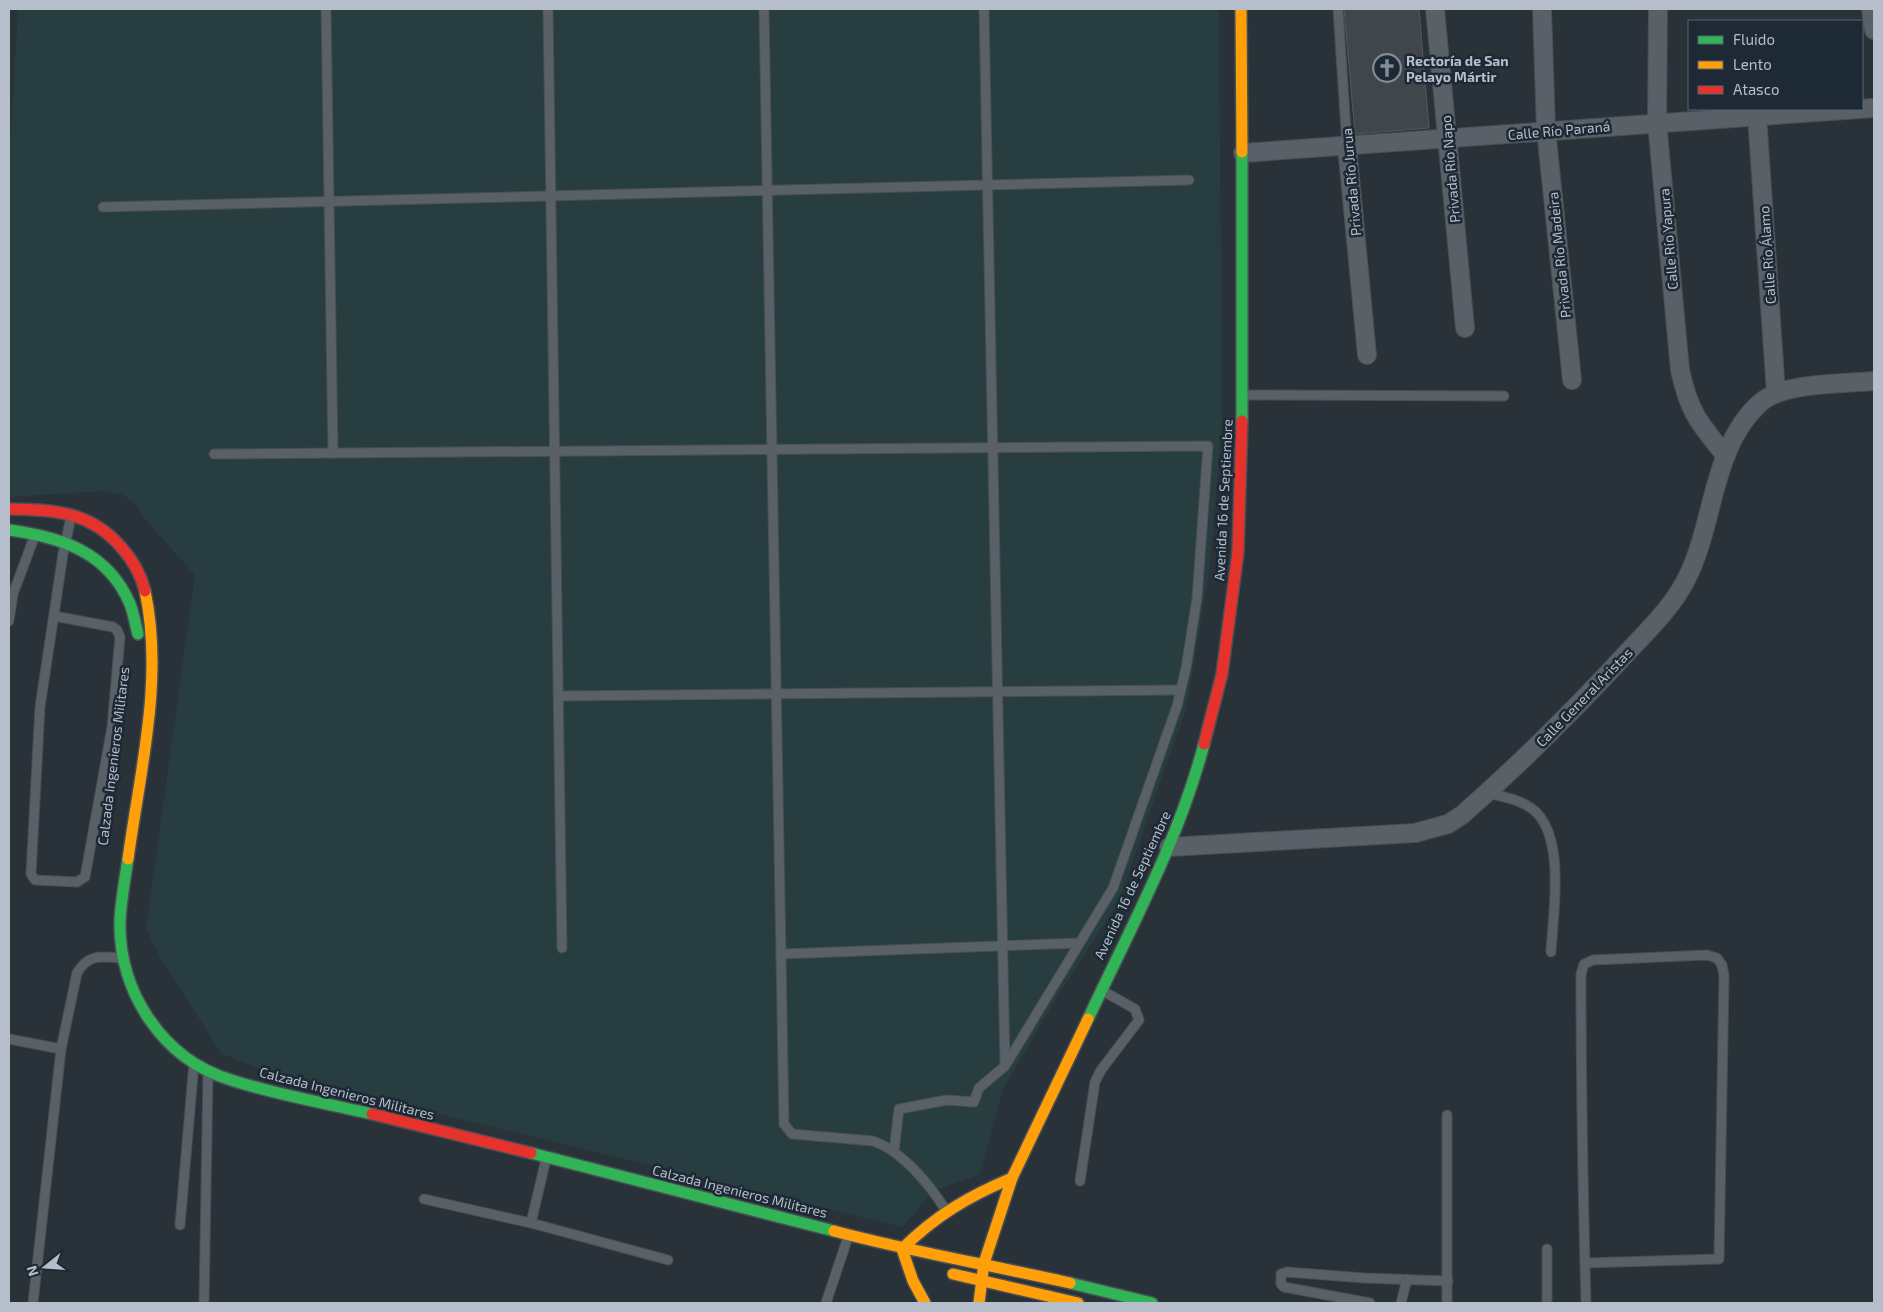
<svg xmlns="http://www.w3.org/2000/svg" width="1883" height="1312" viewBox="0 0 1883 1312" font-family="'Exo 2',sans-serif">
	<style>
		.green { fill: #273d3f }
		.building { fill: #40464c; stroke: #525961 }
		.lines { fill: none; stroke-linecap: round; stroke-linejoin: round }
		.lane-casing { stroke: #484e54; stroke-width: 11 }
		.street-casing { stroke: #484e54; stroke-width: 20 }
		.fast-casing { stroke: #484e54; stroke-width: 14 }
		.slow-casing { stroke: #484e54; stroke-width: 14 }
		.jam-casing { stroke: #484e54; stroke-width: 14 }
		.lane { stroke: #5a6067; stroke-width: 9 }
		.street { stroke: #5a6067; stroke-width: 18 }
		.fast { stroke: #30b455; stroke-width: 11 }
		.slow { stroke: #ff9f0a; stroke-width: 11 }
		.jam { stroke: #e5322d; stroke-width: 11 }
		.labels { text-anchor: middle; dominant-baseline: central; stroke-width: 5; stroke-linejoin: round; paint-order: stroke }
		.poi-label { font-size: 14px; font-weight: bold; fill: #b5beca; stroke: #1d2934; text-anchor: start }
		.street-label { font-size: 14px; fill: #b5beca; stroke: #1d2934 }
	</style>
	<rect width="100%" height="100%" fill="#2a3239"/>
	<!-- green -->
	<path class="green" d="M18 9H1219L1222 419 1210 566 1187 706 1119 901 1059 994 1003 1089 980 1174 934 1191 902 1227 264 1071 221 1053 161 959 146 929 195 575 145 519 137 505 122 494 104 491 9 497V164Z"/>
	<!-- building -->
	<path class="building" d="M1344 9H1419L1429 128 1355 134Z"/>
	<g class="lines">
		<defs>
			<g id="lane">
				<path d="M326 9 333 453"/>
				<path d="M548 9 562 948"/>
				<path d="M764 9 784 1124 792 1134 873 1141C901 1150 930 1185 945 1209"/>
				<path d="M984 9 1005 1065"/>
				<path d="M1338 9 1347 146"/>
				<path d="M103 207 1189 180"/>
				<path d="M1246 395 1504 396"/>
				<path d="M214 454 1208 446 1197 598 1186 668 1177 706 1113 888 1005 1066 979 1088 974 1102 947 1100 899 1109 894 1151"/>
				<path d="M54 616 113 627 117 630 120 637 112 727 85 877 77 882 35 880 31 874 40 707 63 554 71 517"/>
				<path d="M9 621 13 594 35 535"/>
				<path d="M558 696 1180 690"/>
				<path d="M1487 793C1504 797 1524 800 1537 813 1565 843 1553 914 1551 952"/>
				<path d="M781 954 1079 943"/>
				<path d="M9 1039 61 1049"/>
				<path d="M1080 1181 1095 1082 1101 1070 1139 1020 1135 1009 1103 991"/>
				<path d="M424 1199 531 1223 546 1159"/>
				<path d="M531 1223 668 1260"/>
				<path d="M180 1225 194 1063"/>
				<path d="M1585 1263 1719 1259 1724 976 1722 965 1717 958 1707 955 1593 960 1584 964 1581 974C1581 1083 1583 1193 1586 1303"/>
				<path d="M33 1303 61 1049 77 973C88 954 101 956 120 958"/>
				<path d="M204 1303 208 1074"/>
				<path d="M826 1303 848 1237"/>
				<path d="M1370 1303 1284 1287 1281 1284V1274L1287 1272 1364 1278 1448 1281"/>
				<path d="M1401 1303 1407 1279"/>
				<path d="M1447 1303V1115"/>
				<path d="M1547 1303V1249"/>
			</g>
			<g id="street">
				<path d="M1435 9 1465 328"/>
				<path d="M1542 9 1546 130 1572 380"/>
				<path d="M1658 9 1657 122 1680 370C1689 412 1699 423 1726 456"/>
				<path d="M1871 9 1874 30"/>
				<path d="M1757 116 1776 393"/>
				<path d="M1347 146 1367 355"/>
				<path d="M1243 153 1874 108"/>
				<path d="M1169 847 1415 833 1448 824 1462 815C1519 765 1573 711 1624 656 1646 632 1671 609 1686 580 1715 524 1711 447 1760 403 1783 382 1844 384 1874 381"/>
			</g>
			<g id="fast">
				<path d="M1242 152V421"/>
				<path d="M9 530C61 537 108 552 130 604 134 614 135 624 138 634"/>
				<path d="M128 859C125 879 121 900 120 920 118 991 162 1059 231 1080 277 1095 325 1103 372 1114"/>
				<path d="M1088 1019C1130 929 1179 840 1204 744"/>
				<path d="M531 1153 834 1231"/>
				<path d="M1070 1283 1152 1303"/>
			</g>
			<g id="slow">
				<path d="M1241 9 1242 152"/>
				<path d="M128 859C140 771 164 679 145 591"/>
				<path d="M834 1231C912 1252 991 1265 1070 1283"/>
				<path d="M953 1274 1078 1303"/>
				<path d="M925 1303 913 1281 902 1249C935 1216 969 1196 1012 1178"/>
				<path d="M979 1303 984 1263 1012 1178 1088 1019"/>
			</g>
			<g id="jam">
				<path d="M9 509C54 510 90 511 121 547 132 559 141 575 145 591"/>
				<path d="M1204 744 1222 674 1238 552 1242 421"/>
				<path d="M372 1114 531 1153"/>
			</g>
		</defs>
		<!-- lane casing -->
		<use href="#lane" class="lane-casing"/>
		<!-- street casing -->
		<use href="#street" class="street-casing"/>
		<!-- fast casing -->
		<use href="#fast" class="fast-casing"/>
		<!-- slow casing -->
		<use href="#slow" class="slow-casing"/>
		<!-- jam casing -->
		<use href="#jam" class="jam-casing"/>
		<!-- lane -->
		<use href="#lane" class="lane"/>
		<!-- street -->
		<use href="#street" class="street"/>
		<!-- fast -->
		<use href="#fast" class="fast"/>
		<!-- slow -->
		<use href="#slow" class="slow"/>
		<!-- jam -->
		<use href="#jam" class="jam"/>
	</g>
	<!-- icons -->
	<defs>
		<symbol id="church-ring" viewBox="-11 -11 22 22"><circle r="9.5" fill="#1d2934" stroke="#848d97" stroke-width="1.5"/><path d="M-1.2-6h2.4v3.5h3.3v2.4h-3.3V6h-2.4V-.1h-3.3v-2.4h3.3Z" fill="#848d97"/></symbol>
	</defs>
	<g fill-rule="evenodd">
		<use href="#church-ring" x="1371" y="52" width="32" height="32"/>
	</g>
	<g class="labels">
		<!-- poi labels -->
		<g class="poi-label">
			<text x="1406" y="60">Rectoría de San<tspan x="1406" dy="16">Pelayo Mártir</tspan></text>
		</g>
		<!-- street labels -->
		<g class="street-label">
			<text transform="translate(1559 130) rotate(-5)">Calle Río Paraná</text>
			<text transform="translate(1450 169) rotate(-95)">Privada Río Napo</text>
			<text transform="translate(1351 182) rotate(-95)">Privada Río Jurua</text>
			<text transform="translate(1668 239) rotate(-95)">Calle Río Yapura</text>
			<text transform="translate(1559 255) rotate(-96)">Privada Río Madeira</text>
			<text transform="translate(1767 255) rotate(-94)">Calle Río Álamo</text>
			<text transform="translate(1223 500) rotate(-87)">Avenida 16 de Septiembre</text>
			<text transform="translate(1584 697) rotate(-46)">Calle General Aristas</text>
			<text transform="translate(113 756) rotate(-83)">Calzada Ingenieros Militares</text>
			<text transform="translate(1132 885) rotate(-65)">Avenida 16 de Septiembre</text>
			<text transform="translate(347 1093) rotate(14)">Calzada Ingenieros Militares</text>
			<text transform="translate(740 1191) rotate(14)">Calzada Ingenieros Militares</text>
		</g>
	</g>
	<!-- border -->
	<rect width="1883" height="1312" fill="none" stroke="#b5beca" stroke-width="20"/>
	<!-- legend -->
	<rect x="1688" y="20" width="175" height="90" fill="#1d2934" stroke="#5a6570"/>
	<rect x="1698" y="36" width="25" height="8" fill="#30b455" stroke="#5a6570"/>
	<text x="1733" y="45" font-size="15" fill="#b5beca">Fluido</text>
	<rect x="1698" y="61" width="25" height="8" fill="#ff9f0a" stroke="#5a6570"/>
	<text x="1733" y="70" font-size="15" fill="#b5beca">Lento</text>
	<rect x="1698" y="86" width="25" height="8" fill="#e5322d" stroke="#5a6570"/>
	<text x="1733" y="95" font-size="15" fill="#b5beca">Atasco</text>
	<!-- north arrow -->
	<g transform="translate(45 1267) rotate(253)" stroke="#1d2934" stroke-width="4" paint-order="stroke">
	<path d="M0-4L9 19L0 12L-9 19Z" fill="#b5beca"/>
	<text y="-8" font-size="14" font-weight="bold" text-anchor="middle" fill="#b5beca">N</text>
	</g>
</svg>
